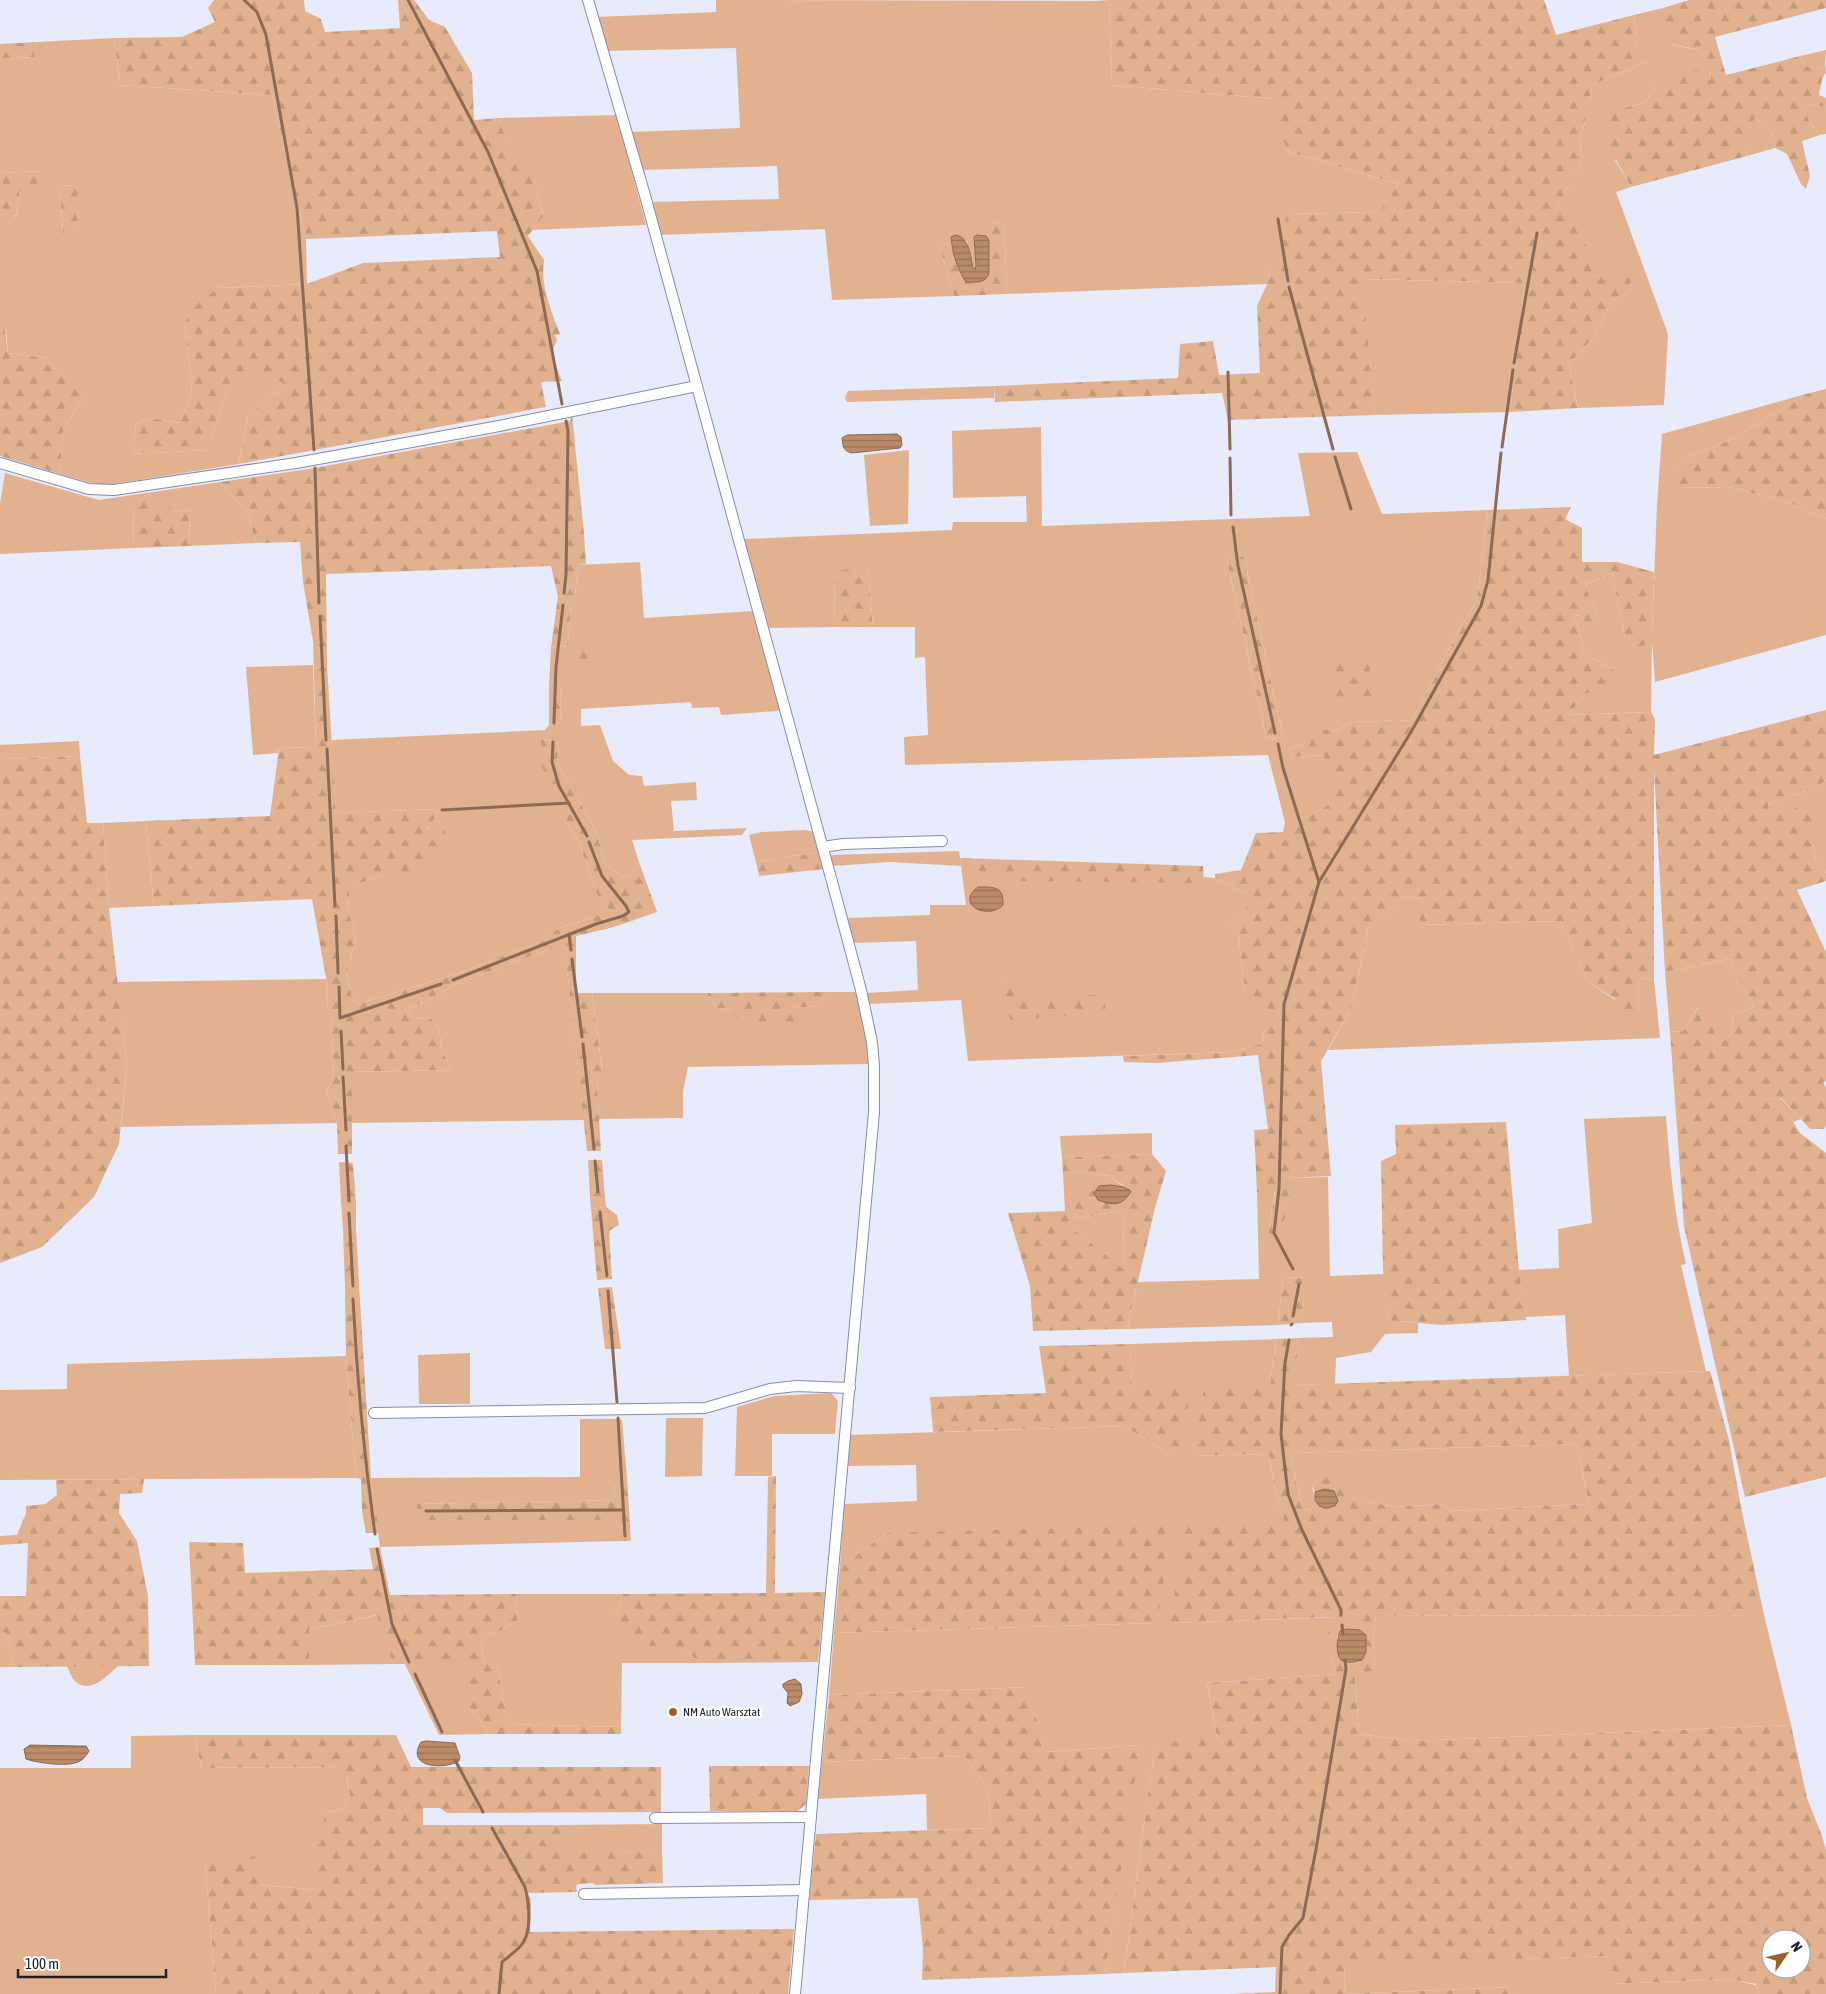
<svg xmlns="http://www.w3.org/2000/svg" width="1826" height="1994" viewBox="0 0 1826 1994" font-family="'Asap Condensed',sans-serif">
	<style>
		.grass { fill: #e2b290; fill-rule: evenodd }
		.forest { fill: url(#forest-firs); fill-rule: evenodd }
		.water { fill: url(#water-rules); stroke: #8c6a54 }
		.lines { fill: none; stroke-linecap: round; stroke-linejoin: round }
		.stream { stroke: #8c6a54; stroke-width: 3 }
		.minor-casing { stroke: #888ca5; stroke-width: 12 }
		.minor { stroke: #fff; stroke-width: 10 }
		.poi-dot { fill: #a05f29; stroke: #fff; stroke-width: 2 }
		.labels { text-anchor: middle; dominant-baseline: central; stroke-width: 4.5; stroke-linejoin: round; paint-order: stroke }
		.poi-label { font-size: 12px; fill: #1d1e28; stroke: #fff; text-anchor: start }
	</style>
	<defs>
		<pattern id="forest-firs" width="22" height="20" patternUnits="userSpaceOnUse" patternTransform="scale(1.25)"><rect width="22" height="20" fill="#e2b290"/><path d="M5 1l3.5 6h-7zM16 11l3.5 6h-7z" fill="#c1997c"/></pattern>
		<pattern id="water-rules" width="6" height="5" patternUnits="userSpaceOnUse" patternTransform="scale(1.25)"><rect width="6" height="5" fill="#bc8b67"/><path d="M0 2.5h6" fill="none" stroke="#987155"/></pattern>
	</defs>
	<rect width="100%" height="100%" fill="#e8ebfb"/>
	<!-- grass -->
	<g class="grass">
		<path d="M716 0 1109 1 1112 85 1276 99 1286 151 1398 184 1381 212 1288 214 1267 284 1007 294 1004 223 974 225 976 235 974 237 976 266 975 269 973 268 967 241 951 237V245L939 244 954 296 832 300 825 229 659 235 650 202 779 199 777 166 641 170 630 132 740 128 736 48 606 51 596 17 716 12Z"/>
		<path d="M1663 8 1660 17 1671 26 1673 45 1699 50 1707 60 1711 80 1704 77 1656 85 1645 103 1622 108 1615 160 1631 187 1616 192 1668 334 1664 405 1578 408 1569 364 1594 337 1612 300 1631 292 1630 279 1594 276 1555 212 1583 158 1579 139 1586 119 1583 112 1589 100 1592 85 1646 62 1637 48 1634 15Z"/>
		<path d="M114 38 120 85 272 95 306 239 307 284 218 288 185 322 192 391 180 423 150 418 136 424 133 454 208 450 225 396 252 364 286 385 248 414 239 464 101 486 60 474 63 430 84 396 58 372 49 358 8 353 6 329 0 328V232H3L16 214 20 190 43 171 0 173V59L34 57 37 42ZM76 185 78 233H63L60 186Z"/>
		<path d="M1826 50 1825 64 1826 72 1822 68 1805 66 1800 56Z"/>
		<path d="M1811 104 1826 107V134L1820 135 1811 124 1804 110Z"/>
		<path d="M617 115 646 225 532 230 543 215 534 179 513 161 499 118Z"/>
		<path d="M1756 118 1772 132 1775 148 1747 156C1744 137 1741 132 1756 118Z"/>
		<path d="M1361 279 1525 283 1510 412 1375 415Z"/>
		<path d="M994 386V398L847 402 845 398 848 391Z"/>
		<path d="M1806 394 1732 439 1680 461 1676 488 1728 487 1788 502 1826 519V635L1655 682 1652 642 1651 712 1568 715 1586 693H1604L1613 669 1584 654 1575 616 1583 614 1599 621 1585 585 1612 573 1625 638 1652 631 1657 504 1662 434Z"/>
		<path d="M1041 427 1042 526 1310 516 1298 453 1357 452 1382 514 1488 510 1477 600 1460 628 1412 720 1353 722 1310 744 1288 749 1294 757 1322 755 1339 775 1327 806 1296 822H1285L1268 755 905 765 904 737 928 735 925 657 915 658V627H873L868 570 834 571 835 627 769 628 744 539 952 530 953 522H1027L1026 496 953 498 952 431ZM1226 557H1244L1283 737 1267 740Z"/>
		<path d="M909 450 908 524 870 526 864 455Z"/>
		<path d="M5 473 99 500 220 482 247 512 256 543 190 546 189 510 174 512 133 501 134 548 0 554V503Z"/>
		<path d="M640 562 644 618 754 611 781 709 777 711 721 715 719 707 692 708 691 702 581 709V726L600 725 613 761 629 775 642 776 644 786 696 782 697 800 671 801 674 831 747 828 742 835 632 840 639 862 632 874 623 877 606 865 596 831 557 762 559 744 542 738 567 823 579 843 597 894 620 925 610 928 600 915 559 928 544 940 456 974 358 1004 353 1002 347 972 356 938 348 909 350 887 386 874 445 832 430 831 427 826 435 818 438 809 336 813 331 740 545 730 549 725 561 722 560 686H549L551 648 568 645 571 603H557L558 597 575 595 579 565Z"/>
		<path d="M313 665 316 747 279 748 278 753 253 755 246 667Z"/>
		<path d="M79 741 80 756 0 759V745Z"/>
		<path d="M1826 780V873L1816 862 1814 847 1806 837 1771 819 1768 804 1818 787Z"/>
		<path d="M146 821 154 906 109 908 103 823Z"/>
		<path d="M805 830 814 832 820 852 756 862 749 835 761 832Z"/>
		<path d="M959 851 961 866 1204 883 1203 877 1215 878 1247 894V907L1231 923 1238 932 1245 991 1268 1003 1263 1043 1233 1052 968 1061 961 1000 868 1004 866 993 918 990 916 941 854 943 847 918 930 915V905H966L961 866 890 862 833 866 831 855ZM1017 980 1022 998 1000 982Z"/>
		<path d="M1403 897 1424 899 1420 925 1560 921 1589 982 1638 1016 1639 978 1654 980 1660 1038 1328 1050 1351 1009 1368 929Z"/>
		<path d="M547 950H565L584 1120 352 1123V1072L451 1070 442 1050 439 1029 432 1019 414 1018 409 1014 410 1008 438 995 454 985Z"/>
		<path d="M1729 959 1754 1007 1734 1014 1731 1036 1708 1047 1698 1007 1683 1031 1670 1032 1665 972Z"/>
		<path d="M326 979 328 1008 331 1014 334 1078 327 1091 337 1123 121 1127 127 1065 117 982Z"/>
		<path d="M829 992H856L867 1037 870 1064 688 1067 683 1092V1118L599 1119 597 1082 602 1068 592 993H707L716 1008 732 1009 795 1022V1008L815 1006Z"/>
		<path d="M1780 1098 1801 1119 1793 1122 1790 1117 1762 1100Z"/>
		<path d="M1666 1116C1670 1167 1674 1214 1686 1264L1681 1265 1706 1371 1569 1376 1565 1315 1525 1317 1519 1270 1559 1268 1558 1229 1592 1223 1584 1119Z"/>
		<path d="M1152 1133V1154L1062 1157 1060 1136Z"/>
		<path d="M1078 1172 1110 1176 1124 1187 1110 1185 1074 1203 1076 1219 1124 1210 1123 1270 1070 1226 1065 1211 1063 1173Z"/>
		<path d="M1328 1177 1330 1276 1384 1274 1388 1320 1418 1323V1333L1385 1334 1371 1352 1336 1358 1335 1384 1293 1385 1299 1338 1333 1337 1332 1322 1301 1323 1307 1277 1283 1278 1278 1325 1127 1329 1138 1282 1259 1279 1257 1192 1275 1191 1268 1235H1280L1289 1198V1178Z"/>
		<path d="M590 1197H605L606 1207 591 1209Z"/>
		<path d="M341 1201H356V1229L343 1230Z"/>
		<path d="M359 1285 360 1301H345V1286Z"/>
		<path d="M1276 1339 1270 1386 1194 1456 1269 1454 1275 1491 1284 1521 1170 1623 1366 1616 1360 1630 1340 1631 1335 1618 1331 1657 1336 1674 1207 1683 1217 1739 1155 1744 1124 1973 1105 1974 1139 1745 1044 1752 1028 1687 829 1695 834 1633 1157 1623 887 1533 840 1567 844 1504 917 1501 916 1465 848 1466V1435L1124 1426 1172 1456 1132 1390 1130 1344Z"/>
		<path d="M470 1353V1404H419L418 1355Z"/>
		<path d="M346 1356 356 1478 0 1480V1390L67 1389V1364Z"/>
		<path d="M831 1393 838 1401 835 1434H772V1476H735L737 1407 774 1396Z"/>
		<path d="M666 1418H703L702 1476 665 1477Z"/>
		<path d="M580 1419H620L622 1420 627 1477H614L615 1500 418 1504 417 1520H621V1541L380 1547 371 1478 580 1477Z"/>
		<path d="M1577 1444 1589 1504 1451 1511 1441 1504 1395 1507 1354 1499 1350 1486H1312L1315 1500 1319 1506 1303 1511 1290 1453Z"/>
		<path d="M516 1594H623L615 1615 658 1648H683L701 1663H622L621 1727 508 1724 497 1664H484L481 1638 498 1632 518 1620Z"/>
		<path d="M378 1615 393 1664 309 1665V1629Z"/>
		<path d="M1764 1615 1791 1725 1410 1741 1359 1734 1355 1673 1375 1672 1373 1636 1376 1616Z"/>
		<path d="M0 1632H5L15 1667H0Z"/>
		<path d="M405 1664H470V1708L490 1734 439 1735Z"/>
		<path d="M67 1666H118C107 1676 89 1696 74 1680 71 1677 69 1670 67 1666Z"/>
		<path d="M195 1735 201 1768 345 1767 350 1797 342 1809 324 1813 325 1826 318 1827V1890L259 1885 205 1862 216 1994H0V1768H131V1736Z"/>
		<path d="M964 1756 988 1789 991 1828 927 1830 926 1794 818 1799 822 1762Z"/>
		<path d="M662 1824V1851L562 1853V1825Z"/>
		<path d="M1613 1956V1984L1730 1979 1756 1985 1759 1994H1513L1511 1987 1344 1994 1345 1964Z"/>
	</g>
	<!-- forest -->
	<g class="forest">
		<path d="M214 0H304L305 11 321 19 325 32 400 28 398 0H414L429 20 445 27 472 73 474 120 499 118 513 160 534 178 543 216 528 236 544 260C540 286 551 310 560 334L555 335 557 340 551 354 562 381 541 382 546 407 239 464 248 414 286 385 252 365 225 396 208 450 133 454 136 424 150 418 180 423 192 391 185 322 195 306 218 288 307 284 363 263 500 257 497 231 306 239 272 95 120 85 114 38 182 37 215 22 208 8Z"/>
		<path d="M1096 0H1544L1556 35 1634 15 1637 48 1649 54 1646 62 1592 85 1589 100 1584 112 1586 119 1579 139 1583 158 1555 212 1577 216 1594 276 1630 278 1631 292 1612 300 1594 337 1569 364 1578 408 1510 412 1525 283 1362 279 1375 415 1228 420 1222 393 995 402 994 386 1178 378 1180 344 1213 341 1219 375 1260 373 1257 306 1267 284 1287 214 1380 212 1398 184 1286 151 1275 99 1112 85 1109 1Z"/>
		<path d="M1689 0H1826V8L1715 37 1726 75 1800 56 1805 66 1822 68 1826 72 1822 79 1819 95 1826 98V107L1811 104 1804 110 1811 124 1820 135 1802 141 1810 176 1806 189 1801 184 1787 154 1775 148 1772 132 1756 118C1742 131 1744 138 1747 156L1631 187 1616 160 1609 158 1606 142 1609 116 1622 108 1645 103 1656 85 1674 75 1697 70 1704 77 1711 80C1705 49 1703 50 1674 45L1669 36 1671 26 1659 17 1663 8Z"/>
		<path d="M37 42 34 57 0 59V44Z"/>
		<path d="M43 171V186L20 190 16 214 3 232H0V173Z"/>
		<path d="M77 185 78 233H63L60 186Z"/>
		<path d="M1004 223 1007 294 954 296 939 244 951 245 960 274 989 273V250L982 235H976L973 224Z"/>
		<path d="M0 328H5L8 353 49 358 58 372 82 380 84 396 63 430 60 474 0 456Z"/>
		<path d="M1826 389V519L1788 502 1728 487 1675 488 1680 461 1732 439 1806 394Z"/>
		<path d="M572 415 584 533 586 564 579 565 575 595 558 597 551 566 326 574 327 664 336 813 438 809 435 818 427 827 430 831H445V844L403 878 386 874 350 887 348 909 356 938 347 972 353 1002 358 1004 456 974 544 940 559 928 600 915 610 928 576 936V993H592L602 1069 597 1082 601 1151H587L565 951 547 950 454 985 438 995 410 1008 409 1014 414 1018 432 1019 439 1029 442 1050 451 1070 352 1072V1154H338L337 1123 327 1091 334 1078 331 1014 328 1008 326 978 312 899 154 906 146 821 270 816 279 748 316 747 313 641 303 582 300 542 256 543 247 512 220 482 309 469 570 421Z"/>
		<path d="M155 497 174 512 189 510 190 546 134 548 133 501Z"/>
		<path d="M1571 507 1565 519 1582 528V562H1617L1654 572 1652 631 1641 652 1625 638 1612 573 1585 585 1599 621 1585 628 1583 614 1575 616 1584 654 1613 669 1618 686 1604 693H1586L1568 715 1651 712 1655 719 1654 755 1826 710V780L1818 787 1768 804 1771 818 1801 806 1816 818 1806 837 1814 847 1816 862 1826 873V881L1797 890 1826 952V1081L1823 1082 1826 1088V1125L1824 1129H1810L1781 1098 1763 1100 1790 1117 1800 1133 1826 1153V1477L1745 1497 1684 1226 1670 1032 1683 1031 1699 1006 1719 1020 1709 1046 1731 1036 1734 1014 1754 1007 1729 959 1665 972 1654 770V980L1639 978 1638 1016 1623 1026 1615 999 1589 982 1560 921 1419 925 1424 899 1403 897 1368 929 1351 1009 1321 1061 1331 1176 1289 1178V1198L1281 1235H1268L1275 1192H1257L1254 1130 1268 1129 1258 1055 1157 1063 1124 1062 1123 1056 1233 1052 1263 1043 1267 1004 1245 991 1238 932 1231 923 1247 907V894L1215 878V874L1241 870 1256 833 1283 832 1285 822H1296L1327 806 1338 775 1322 755 1294 757 1288 749 1310 744 1313 727 1334 732 1353 722 1412 720 1460 628 1477 600 1488 510Z"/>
		<path d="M1226 557H1244L1283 737 1267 740Z"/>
		<path d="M868 569 873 627H835L834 570Z"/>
		<path d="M557 603H571L568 645 551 648Z"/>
		<path d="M602 647 610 653 603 658 561 661V655L569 651Z"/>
		<path d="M1367 657 1375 697 1335 704 1328 664Z"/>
		<path d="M549 686H560L561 722 549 725Z"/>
		<path d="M541 738 559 744 557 762 596 831 606 865 623 877 632 874 639 862 657 912 620 925 597 894 579 843 567 823 542 767Z"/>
		<path d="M80 756 87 823H103L109 908 127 1065 119 1144 94 1197 42 1247 0 1263V759Z"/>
		<path d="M820 852 824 869 759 876 756 862Z"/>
		<path d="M960 858 1203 866 1204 883 1015 881 961 866Z"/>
		<path d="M1018 979 1022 997 1104 995 1106 1013 1011 1020 1002 999 1000 982Z"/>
		<path d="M829 992 815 1006 795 1008V1022L741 1025 732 1009 716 1008 707 993Z"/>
		<path d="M1506 1122 1519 1270 1526 1320 1441 1325 1388 1320 1383 1269 1381 1161 1396 1154 1395 1125Z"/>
		<path d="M1152 1154 1166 1171 1155 1208 1127 1329 1033 1331 1030 1286 1008 1213 1065 1211 1071 1227 1123 1269 1124 1210 1076 1219 1074 1203 1099 1186 1094 1193 1131 1191 1110 1176 1078 1172 1063 1173 1062 1157Z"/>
		<path d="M588 1160H602L605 1197H590Z"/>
		<path d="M339 1162 353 1163 356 1201H341Z"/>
		<path d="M606 1207 617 1215 619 1225 609 1231 612 1279 597 1280 591 1209Z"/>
		<path d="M356 1229 359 1285 345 1286 343 1230Z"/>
		<path d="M1308 1277 1301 1323 1278 1325 1283 1278Z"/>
		<path d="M612 1287 621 1349H605L598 1288Z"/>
		<path d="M345 1301H360L371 1478 379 1533H366L362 1511 361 1479 356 1478 346 1356Z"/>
		<path d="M1299 1338 1294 1385 1710 1371 1729 1440 1741 1507 1764 1615 1376 1616 1373 1636 1375 1673H1355L1359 1734 1410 1741 1791 1725 1807 1798 1822 1836 1826 1850V1994H1759L1756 1984 1730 1979 1613 1984 1612 1956 1345 1965 1344 1994 1512 1987 1513 1994H1230L1275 1992 1276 1967 1124 1973 1155 1743 1217 1738 1207 1683 1336 1674 1331 1657 1327 1636 1334 1617 1170 1623 1185 1524 1284 1521 1275 1491 1269 1454 1194 1456 1204 1388 1270 1386 1276 1339ZM1577 1444 1589 1504 1451 1511 1441 1504 1395 1507 1355 1499 1350 1486 1336 1476 1321 1478 1312 1486 1315 1492 1324 1489 1326 1508 1319 1506 1303 1511 1290 1453ZM1335 1617H1365L1360 1630 1366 1635V1652L1339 1655 1337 1637 1340 1631ZM1771 1939H1801V1969H1771Z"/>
		<path d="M1130 1344 1132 1390 1190 1388 1182 1456H1172L1124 1426 933 1432 930 1397 1046 1393 1039 1346Z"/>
		<path d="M776 1476 775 1593 825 1592 818 1662 701 1663 683 1648H658L625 1640 615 1615 623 1594 766 1593 768 1477Z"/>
		<path d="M614 1477H627L631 1541H621V1520H416L417 1504 615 1500Z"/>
		<path d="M144 1479 142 1493 120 1494 119 1513 137 1541 148 1596 149 1666 15 1667 5 1632H0V1596H26L28 1543 0 1545V1536L17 1535 26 1513V1506L45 1504 57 1495 56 1480Z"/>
		<path d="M1172 1525 1157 1623 834 1633 840 1567 887 1533Z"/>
		<path d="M189 1542 243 1543 245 1573 373 1569 369 1548 380 1547 390 1595 516 1594 518 1620 498 1632 481 1638 484 1664H497L508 1724 621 1727V1734H490L470 1708V1664H393L377 1615 309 1629V1665H195Z"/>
		<path d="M1029 1687 1044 1752 1140 1745 1105 1974 922 1980 923 1950 918 1898 809 1900 816 1834 991 1828 988 1789 964 1756 822 1762 829 1695Z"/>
		<path d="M195 1735H396L411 1767H661V1812L447 1813 440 1808H423V1825H562V1852L662 1851 663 1883 595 1885 593 1883 578 1884 576 1886 577 1892 528 1893 531 1899 530 1932 794 1929 788 1994H216L205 1862 255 1856 259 1885 318 1890V1826H324V1813L342 1809 350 1797 345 1767 201 1768Z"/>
		<path d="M709 1766H809L806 1804 798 1811H710Z"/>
	</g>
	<!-- water -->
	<g class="water">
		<path d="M956 235C970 238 970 256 973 268L975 269 976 266 974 237 976 235 986 236 989 240V273C986 284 975 282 966 282 957 269 952 252 951 237Z"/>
		<path d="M897 434 901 437 902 445 900 448 851 453C843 450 843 447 842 438L847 435Z"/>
		<path d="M978 887C994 887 1004 886 1003 905 988 921 954 904 978 887Z"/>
		<path d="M1110 1185 1124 1187 1131 1191C1123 1206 1113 1206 1098 1200L1094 1193 1099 1186Z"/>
		<path d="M1324 1489 1334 1491 1338 1501 1335 1506 1326 1508 1319 1506 1315 1500V1492Z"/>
		<path d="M1347 1629 1360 1630 1366 1635V1652L1362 1660C1357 1661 1351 1663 1346 1662 1334 1661 1337 1638 1340 1631Z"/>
		<path d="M795 1679 801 1684 802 1694 799 1702 790 1706 787 1703 788 1693 783 1687V1684L788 1681Z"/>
		<path d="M426 1741 455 1743 460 1757 459 1761C444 1770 405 1768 421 1742Z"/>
		<path d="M30 1745 79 1746H86L89 1751C86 1756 83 1760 78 1762 67 1767 37 1763 26 1759L24 1749Z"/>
	</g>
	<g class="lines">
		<!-- stream -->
		<g class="stream">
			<path d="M244 0 257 12 266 35 297 208 314 450"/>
			<path d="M408 0 488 152 537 271 562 404"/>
			<path d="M1278 219 1288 281"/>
			<path d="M1289 287 1333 449"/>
			<path d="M1514 363 1537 233"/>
			<path d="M1228 372 1230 449"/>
			<path d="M1502 447 1513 370"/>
			<path d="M1335 457 1351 509"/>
			<path d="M1230 458 1231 515"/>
			<path d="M315 468 319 603"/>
			<path d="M1233 527 1238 566 1275 733"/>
			<path d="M564 593 566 575 568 431 566 421"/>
			<path d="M320 616 326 740"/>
			<path d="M554 723 556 667 563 605"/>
			<path d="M553 742 552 762 559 786 587 836"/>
			<path d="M1278 744 1283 768 1319 882"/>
			<path d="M327 749 335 906"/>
			<path d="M442 810 569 803"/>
			<path d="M336 916 338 973"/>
			<path d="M569 934 571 950"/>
			<path d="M572 959 582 1037"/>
			<path d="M453 980 596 924 623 916 629 912 626 906 602 876 589 842"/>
			<path d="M339 987 340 1018 441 984"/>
			<path d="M341 1031 343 1069"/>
			<path d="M583 1044 594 1149"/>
			<path d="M343 1077 346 1130"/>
			<path d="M346 1146 349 1201"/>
			<path d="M595 1161 598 1192"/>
			<path d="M600 1212 607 1276"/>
			<path d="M349 1213 353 1286"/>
			<path d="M1293 1269 1274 1233 1279 1189 1284 1004 1319 882 1411 732 1481 606 1488 580 1501 453"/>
			<path d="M608 1291 617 1402"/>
			<path d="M353 1299C357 1378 364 1456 375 1534"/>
			<path d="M1293 1316 1299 1284"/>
			<path d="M1291 1325 1292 1324"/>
			<path d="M1289 1340 1285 1363 1281 1434 1288 1494 1302 1530 1341 1610V1615"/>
			<path d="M618 1418 625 1536"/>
			<path d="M426 1511 623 1510"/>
			<path d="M377 1549 392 1624 409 1662"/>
			<path d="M1342 1625 1343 1634"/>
			<path d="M415 1674 442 1732"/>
			<path d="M455 1760 483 1812"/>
			<path d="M492 1828 525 1887C529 1903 532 1929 523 1943 518 1950 508 1957 502 1962L499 1994"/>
			<path d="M1280 1994 1282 1947 1289 1935 1303 1918 1316 1849 1346 1669 1345 1660"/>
		</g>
		<defs>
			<g id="minor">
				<path d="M588 0 644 192 837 900 861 990 872 1042 874 1066V1112L795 1994"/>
				<path d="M0 463 89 489 114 490 296 463 494 427 697 386"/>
				<path d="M823 847 843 844 942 841"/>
				<path d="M374 1413 705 1408 770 1389 796 1386 850 1388"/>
				<path d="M655 1818 811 1817"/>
				<path d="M584 1894 804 1890"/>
			</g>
		</defs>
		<!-- minor casing -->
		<use href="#minor" class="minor-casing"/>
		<!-- minor -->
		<use href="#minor" class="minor"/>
	</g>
	<!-- markers -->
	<circle class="poi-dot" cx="673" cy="1712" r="5"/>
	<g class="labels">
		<!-- poi labels -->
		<g class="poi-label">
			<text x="683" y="1712">NM Auto Warsztat</text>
		</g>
	</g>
	<!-- north arrow -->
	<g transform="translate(1786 1954) rotate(56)"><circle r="24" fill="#ffffff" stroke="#a5a5a9"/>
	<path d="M0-4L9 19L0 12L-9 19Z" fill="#a05f29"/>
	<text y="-8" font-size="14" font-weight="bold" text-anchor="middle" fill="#1d1e28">N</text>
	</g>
	<!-- scale -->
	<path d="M18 1969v8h148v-8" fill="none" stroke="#1d1e28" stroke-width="2.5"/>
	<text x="25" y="1969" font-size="15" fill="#1d1e28" stroke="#ffffff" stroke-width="4" paint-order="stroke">100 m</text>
</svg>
